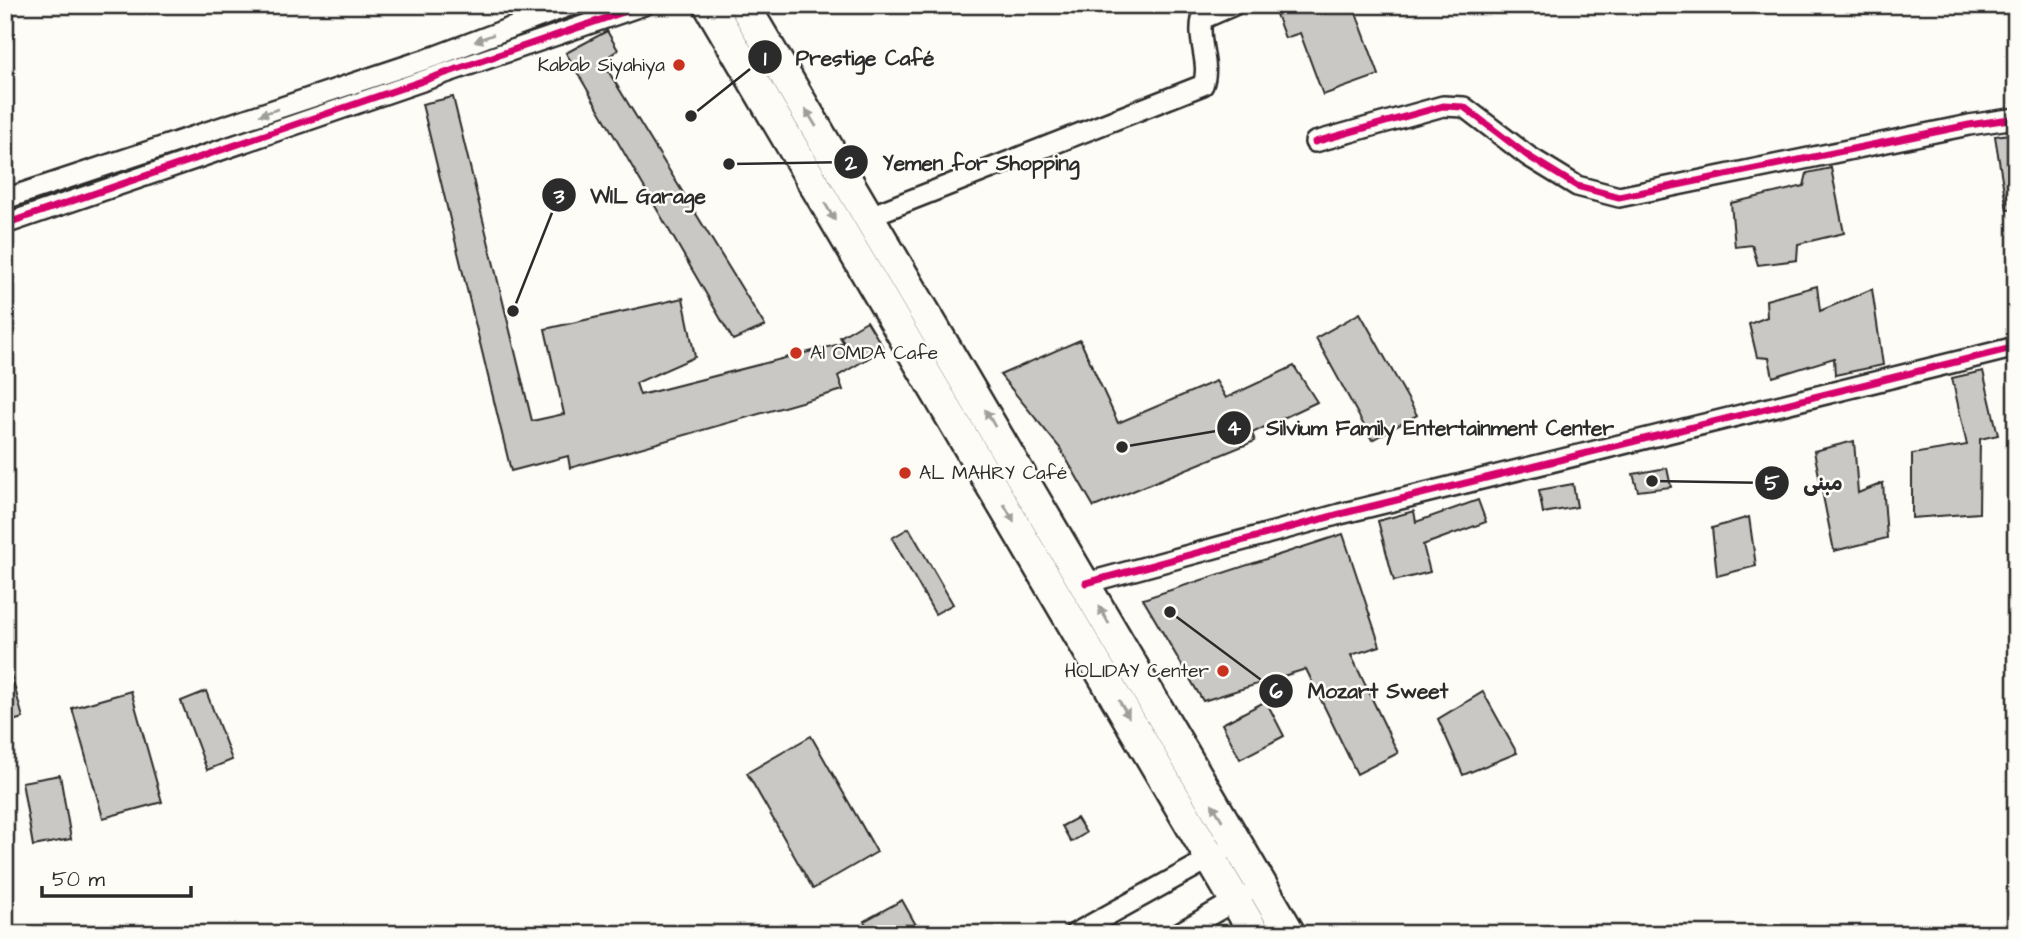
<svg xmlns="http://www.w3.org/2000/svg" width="2021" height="939" viewBox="0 0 2021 939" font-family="'Architects Daughter','Playpen Sans Arabic',sans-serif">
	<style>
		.building { fill: #c9c8c4; stroke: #2b2b2b; stroke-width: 2 }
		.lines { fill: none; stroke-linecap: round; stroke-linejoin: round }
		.minor-casing { stroke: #2b2b2b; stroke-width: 24 }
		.primary-casing { stroke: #2b2b2b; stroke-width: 35 }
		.minor { stroke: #fdfcf7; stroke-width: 19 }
		.primary { stroke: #fdfcf7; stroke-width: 30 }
		.cycleway-casing { stroke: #fdfcf7; stroke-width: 11 }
		.cycleway { stroke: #d6006c; stroke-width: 7 }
		.oneway { fill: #9e9e9b }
		.poi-dot { fill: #c8321e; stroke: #fdfcf7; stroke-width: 2.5 }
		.labels { text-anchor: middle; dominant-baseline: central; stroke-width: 5; stroke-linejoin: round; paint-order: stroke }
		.poi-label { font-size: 19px; fill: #2b2b2b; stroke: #fdfcf7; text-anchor: end }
		.leader { fill: none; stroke: #2b2b2b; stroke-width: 2.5 }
		.callout-dot { fill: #2b2b2b; stroke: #fdfcf7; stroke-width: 2.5 }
		.mark-label { font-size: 21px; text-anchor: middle; font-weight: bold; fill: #fff }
		.callout-label { font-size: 21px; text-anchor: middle; font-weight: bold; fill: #2b2b2b; stroke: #fdfcf7; stroke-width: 5; stroke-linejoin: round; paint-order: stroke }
	</style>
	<rect width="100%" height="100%" fill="#fdfcf7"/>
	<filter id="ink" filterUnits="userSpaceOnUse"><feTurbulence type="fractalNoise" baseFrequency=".0143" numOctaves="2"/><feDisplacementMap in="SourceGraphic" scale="14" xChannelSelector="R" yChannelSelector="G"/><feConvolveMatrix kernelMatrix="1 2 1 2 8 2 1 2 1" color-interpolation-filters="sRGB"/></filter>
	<g filter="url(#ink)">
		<!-- building -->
		<g class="building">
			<path d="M1299 5H1353L1379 75 1323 95 1300 33 1285 38 1276 14Z"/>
			<path d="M607 31 618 50 602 61 765 326 733 340 566 53Z"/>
			<path d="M453 97 532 421 564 414 545 329 683 298 695 357 636 383 640 395 844 343 840 337 867 321 884 349 838 376 843 390 570 468 568 456 511 471 422 104Z"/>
			<path d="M2016 133V209L2007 210 1995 136Z"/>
			<path d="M1831 168 1844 233 1798 244 1797 260 1758 265 1752 245 1735 247 1731 203 1804 186 1807 173Z"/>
			<path d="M1817 286 1820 311 1872 289 1883 365 1835 375 1834 358 1773 377 1769 358 1757 357 1749 324 1767 317 1766 300Z"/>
			<path d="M1360 313 1417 415 1372 440 1316 338Z"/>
			<path d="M1080 340 1118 423 1216 381 1226 398 1294 366 1317 402 1252 433 1255 441 1094 507 1060 448 1000 375Z"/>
			<path d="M1983 371 1998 435 1980 439 1979 513 1912 518V454L1967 445 1952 378Z"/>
			<path d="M1854 441 1858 493 1883 483 1887 538 1834 551 1814 451Z"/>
			<path d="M1667 468 1671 487 1638 491 1633 474Z"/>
			<path d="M1573 484 1577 507 1543 513 1539 490Z"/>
			<path d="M1478 500 1486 522 1423 545 1430 572 1394 581 1378 521 1414 511 1416 522Z"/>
			<path d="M1749 517 1756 566 1717 576 1712 528Z"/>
			<path d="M909 528 953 604 935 614 892 538Z"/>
			<path d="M1343 534 1380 646 1351 655 1398 753 1357 774 1306 669 1203 701 1143 599Z"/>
			<path d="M5 670H10L23 718 5 723Z"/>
			<path d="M131 691 162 802 103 818 72 708Z"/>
			<path d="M206 691 232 760 207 770 181 701Z"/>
			<path d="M1483 692 1517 753 1463 775 1438 719Z"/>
			<path d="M1266 701 1284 736 1240 759 1222 724Z"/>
			<path d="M811 736 877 852 813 889 747 773Z"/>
			<path d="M60 775 71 839 33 846 22 782Z"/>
			<path d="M1077 818 1086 833 1071 842 1062 826Z"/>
			<path d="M902 900 921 934H872L864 921Z"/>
		</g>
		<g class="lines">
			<defs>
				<g id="minor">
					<path d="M1315 142 1443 106 1464 107 1528 156 1577 186 1619 197 1969 125 2016 118"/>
					<path d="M5 199 436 56 571 5"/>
					<path d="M870 216 1203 85C1211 64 1197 42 1202 19L1234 5"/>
					<path d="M5 224 644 5"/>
					<path d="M1086 583 1340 514 2016 347"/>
					<path d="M1074 934 1220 853"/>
					<path d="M1177 934 1243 896"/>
				</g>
				<g id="primary">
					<path d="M709 5 1255 934"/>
					<path d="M744 5 1290 934"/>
				</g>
			</defs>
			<!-- minor casing -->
			<use href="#minor" class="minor-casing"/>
			<!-- primary casing -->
			<use href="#primary" class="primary-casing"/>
			<!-- minor -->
			<use href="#minor" class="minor"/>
			<!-- primary -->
			<use href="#primary" class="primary"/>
			<defs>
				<g id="cycleway">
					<path d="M1315 142 1443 106 1464 107 1528 156 1577 186 1619 197 1969 125 2016 118"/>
					<path d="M5 224 644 5"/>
					<path d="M1086 583 1340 514 2016 347"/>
				</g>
			</defs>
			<!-- cycleway casing -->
			<use href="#cycleway" class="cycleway-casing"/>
			<!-- cycleway -->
			<use href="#cycleway" class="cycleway"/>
		</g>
		<!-- one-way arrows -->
		<defs><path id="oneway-solid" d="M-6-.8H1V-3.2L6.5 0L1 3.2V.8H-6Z" transform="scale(1.75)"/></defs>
		<g class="oneway">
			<use href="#oneway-solid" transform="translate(484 38) rotate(159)"/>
			<use href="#oneway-solid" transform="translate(269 112) rotate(162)"/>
			<use href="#oneway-solid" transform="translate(811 118) rotate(-121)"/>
			<use href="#oneway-solid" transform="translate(830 212) rotate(60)"/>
			<use href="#oneway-solid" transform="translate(990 418) rotate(-120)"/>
			<use href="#oneway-solid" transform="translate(1009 513) rotate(60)"/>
			<use href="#oneway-solid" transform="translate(1104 615) rotate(-119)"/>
			<use href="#oneway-solid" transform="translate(1124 709) rotate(60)"/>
			<use href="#oneway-solid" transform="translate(1217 812) rotate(-121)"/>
		</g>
	</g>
	<!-- markers -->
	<g class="poi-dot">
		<circle cx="679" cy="65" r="7"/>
		<circle cx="796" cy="353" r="7"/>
		<circle cx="905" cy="473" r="7"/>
		<circle cx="1223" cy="671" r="7"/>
	</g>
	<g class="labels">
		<!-- poi labels -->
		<g class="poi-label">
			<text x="665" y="65">Kabab Siyahiya</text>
			<text x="810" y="353" text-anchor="start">Al OMDA Cafe</text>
			<text x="919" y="473" text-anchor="start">AL MAHRY Café</text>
			<text x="1209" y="671">HOLIDAY Center</text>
		</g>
	</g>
	<!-- callouts -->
	<path class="leader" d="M691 116L765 57M729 164L851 162M513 311L559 195M1122 447L1234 428M1652 481L1772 483M1170 612L1276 691"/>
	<g class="callout-dot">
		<circle cx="691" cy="116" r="7"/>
		<circle cx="729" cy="164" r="7"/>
		<circle cx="513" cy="311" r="7"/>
		<circle cx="1122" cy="447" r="7"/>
		<circle cx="1652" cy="481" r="7"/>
		<circle cx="1170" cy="612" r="7"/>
		<circle cx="765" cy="57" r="18"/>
		<circle cx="851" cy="162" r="18"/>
		<circle cx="559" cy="195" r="18"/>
		<circle cx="1234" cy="428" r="18"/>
		<circle cx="1772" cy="483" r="18"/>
		<circle cx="1276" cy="691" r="18"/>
	</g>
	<g class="mark-label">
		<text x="765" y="65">1</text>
		<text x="851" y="170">2</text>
		<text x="559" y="203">3</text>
		<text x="1234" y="435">4</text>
		<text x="1772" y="490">5</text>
		<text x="1276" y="698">6</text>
	</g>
	<g class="callout-label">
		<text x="865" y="65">Prestige Café</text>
		<text x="981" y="170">Yemen for Shopping</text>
		<text x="648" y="203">WIL Garage</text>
		<text x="1440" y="435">Silvium Family Entertainment Center</text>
		<text x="1823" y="490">مبنى</text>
		<text x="1378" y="698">Mozart Sweet</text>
	</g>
	<!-- margin -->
	<rect width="2021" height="939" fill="none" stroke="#fdfcf7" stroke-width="28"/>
	<rect x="14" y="14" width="1993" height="911" fill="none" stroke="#2b2b2b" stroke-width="2.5" filter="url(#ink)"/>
	<!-- scale -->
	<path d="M42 886v10h149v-10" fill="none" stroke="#2b2b2b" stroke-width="3.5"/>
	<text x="52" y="886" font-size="21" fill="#2b2b2b" stroke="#fdfcf7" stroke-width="5" paint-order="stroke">50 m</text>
</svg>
